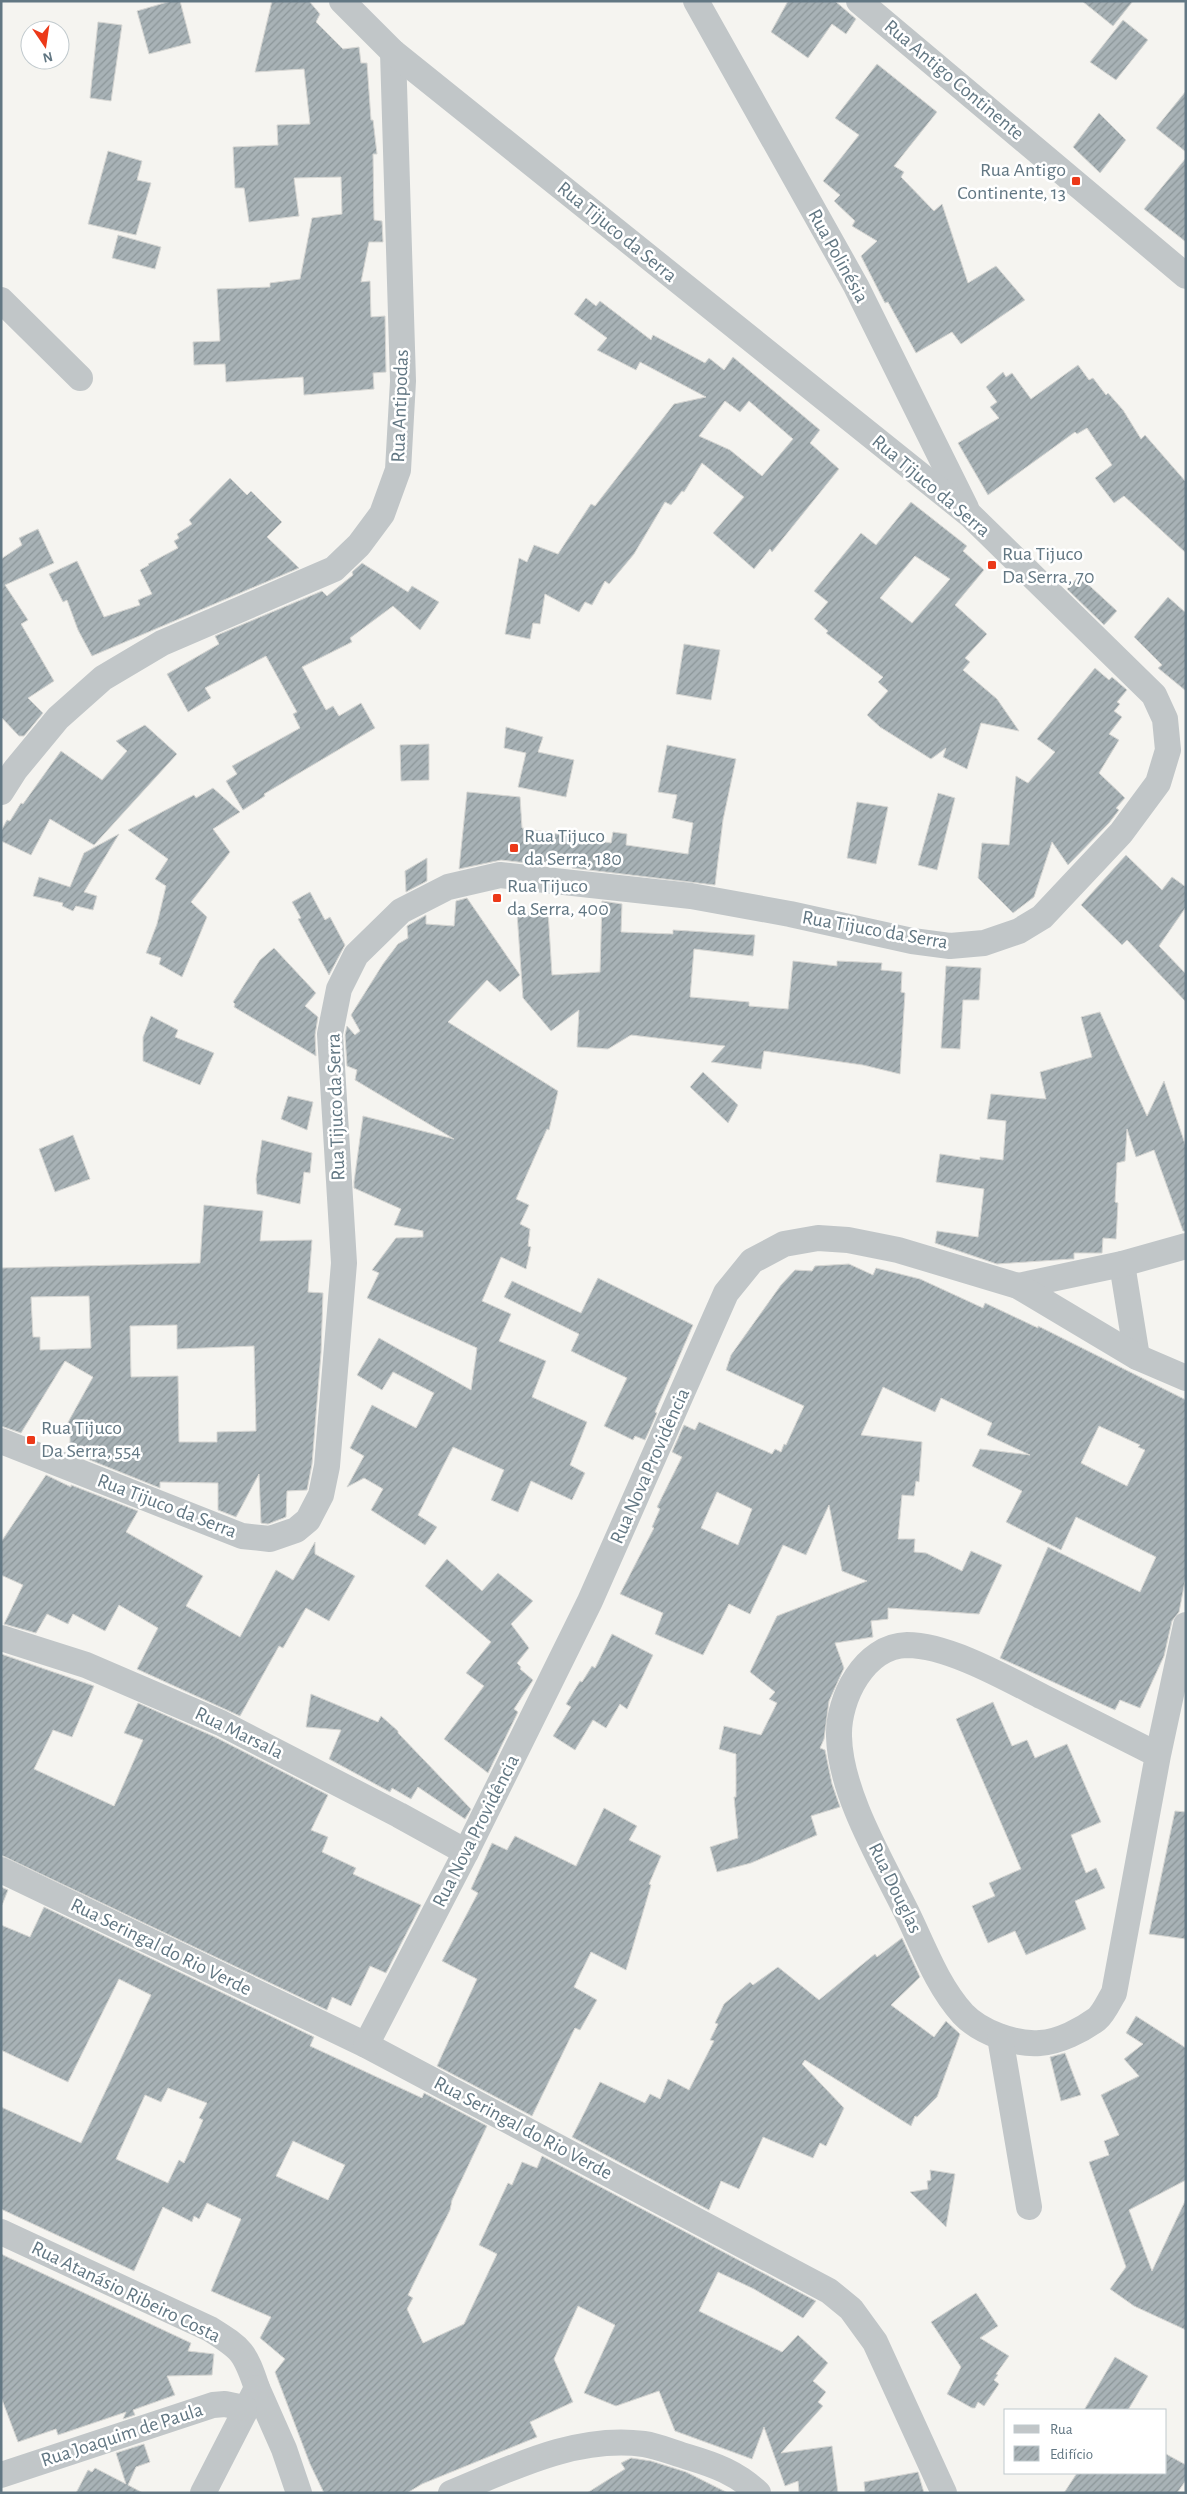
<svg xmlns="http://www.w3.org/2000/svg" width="1187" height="2494" viewBox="0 0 1187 2494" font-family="'Alegreya Sans',sans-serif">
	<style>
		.building { fill: url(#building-hatch); stroke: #d6d6d3; fill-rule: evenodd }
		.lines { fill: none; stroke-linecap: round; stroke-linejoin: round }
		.minor { stroke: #c1c6c8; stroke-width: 26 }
		.poi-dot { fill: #ec3919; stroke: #fff; stroke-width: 2 }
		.labels { text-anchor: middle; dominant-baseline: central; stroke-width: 5; stroke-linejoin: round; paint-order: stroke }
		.street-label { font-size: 20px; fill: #627783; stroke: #fff }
		.poi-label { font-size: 20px; fill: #627783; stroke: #fff; text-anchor: start }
	</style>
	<defs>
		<pattern id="building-hatch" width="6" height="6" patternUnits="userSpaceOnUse" patternTransform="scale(1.25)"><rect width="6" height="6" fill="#a8b2b6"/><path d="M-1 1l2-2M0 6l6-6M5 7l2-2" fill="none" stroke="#8c9699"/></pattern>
	</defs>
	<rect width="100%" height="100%" fill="#f5f4f0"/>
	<!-- building -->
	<g class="building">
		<path d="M171 1H180L191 43 149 54 137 11Z"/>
		<path d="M272 1H309L320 14 316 22 343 49 359 47 361 63H367L371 120H373L377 154H373L374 220 382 221 383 242H369L361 282 370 281 371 317 385 316 386 372 373 373 374 389 304 395 303 377 226 382 225 364 194 365 193 342 220 341 217 289 270 287V283L300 279 312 218 342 214 341 177 294 178 299 216 249 222 244 188H235L233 147 278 145 277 125 310 124 304 69 255 72Z"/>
		<path d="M788 1H835L856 19 846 34 832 24 808 58 771 32Z"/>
		<path d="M1082 1H1133L1113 26Z"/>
		<path d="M1123 20 1148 40 1116 80 1090 62Z"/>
		<path d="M98 22 122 25 111 101 90 98Z"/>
		<path d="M877 64 937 112 894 166 904 172 901 177 934 211 942 204 968 283 996 266 1025 300 961 344 952 332 916 353 888 302 885 303 861 256 877 241 852 226 855 221 834 201 840 195 823 181 859 135 835 118Z"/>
		<path d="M1186 91V152L1156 128Z"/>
		<path d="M1099 113 1126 140 1100 173 1073 147Z"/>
		<path d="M108 151 142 161 137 180 151 183 136 235 88 224Z"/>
		<path d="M1186 158V242L1144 209Z"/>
		<path d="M118 235 161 247 155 269 112 258Z"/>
		<path d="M586 298 596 306 600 301 651 340 653 335 705 363 709 358 724 370 733 357 820 430 810 443 839 469 772 552 770 549 754 569 713 533 744 497 702 463 684 492 682 491 671 505 665 502 634 554 609 584 605 581 592 605 585 602 579 612 545 594 540 624 533 623 530 639 505 634 519 558 527 562 534 545 558 554 591 504 595 506 674 404 706 397 640 362 636 370 597 350 607 338 574 314ZM725 401 740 412 749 401 793 439 762 476 730 450 699 436Z"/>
		<path d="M1078 365 1089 380 1093 378 1106 395 1108 393 1123 410 1141 439 1145 435 1186 482V553L1124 496 1114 503 1095 478 1112 465 1087 428 1077 434 1075 432 988 495 970 464 958 443 999 418 990 407 997 402 986 387 1003 372 1006 377 1012 373 1031 399Z"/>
		<path d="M230 478 247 495 251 491 282 522 267 537 299 568 92 656 78 630 67 600 63 602 49 574 77 561 104 617 140 605 138 600 152 594 140 570 149 565 148 564 178 548 174 541 179 538 177 534 192 524 189 520Z"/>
		<path d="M911 502 967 546 963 551 984 570 955 605 987 634 965 658 970 662 963 670 997 699 1019 731 981 723 967 769 943 757 946 748 931 759 880 727 867 715 888 691 878 682 883 677 826 633 828 631 814 619 828 602 814 591 861 533 876 545ZM915 556 950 579 912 623 880 598Z"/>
		<path d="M38 529 54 563 5 585 28 620 21 624 54 681 28 698 43 713 24 736H19L1 717V559L22 545 19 538Z"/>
		<path d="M362 563 408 592 412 586 439 602 420 630 393 606 350 638 352 642 302 667 326 710 333 706 339 716 361 703 375 728 264 794 265 796 243 810 226 781 237 774 232 766 300 728 293 714 297 712 266 656 205 688 211 698 188 712 167 674 219 644 215 636 322 591 327 596 353 575 352 572Z"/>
		<path d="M1079 576 1117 611 1104 625 1067 589Z"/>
		<path d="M1168 597 1186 613V691L1158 668 1162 665 1134 637Z"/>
		<path d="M684 644 720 650 711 700 676 694Z"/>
		<path d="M1095 668 1109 680 1112 677 1127 690 1117 702 1120 704 1114 711 1122 717 1109 734 1119 740 1099 773 1125 798 1116 808 1119 810 1109 823 1068 865 1052 842 1034 897 1013 913 978 878 982 843 1009 845 1016 776 1028 783 1055 752 1037 739Z"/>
		<path d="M145 725 177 754 94 845 50 819 31 855 1 841V831L7 820 10 821 21 803 23 804 61 751 102 780 127 751 116 741Z"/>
		<path d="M506 727 543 737 538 752 574 760 566 797 518 787 526 753 504 748Z"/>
		<path d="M429 744V780L401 781 400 745Z"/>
		<path d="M667 745 736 759 723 820 715 885 572 868 573 863H527L501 860 459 869 467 792 520 797 522 828 611 843 613 832 627 834 626 845 688 854 693 823 672 818 677 795 658 792Z"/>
		<path d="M213 788 240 812 213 829 230 852 191 902 207 917 182 977 159 964 161 958 146 953 157 924 166 886 155 879 168 859 128 830 194 795 196 798Z"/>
		<path d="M938 793 955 798 937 870 918 865Z"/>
		<path d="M857 802 888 807 876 864 847 858Z"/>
		<path d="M119 834 84 892 97 896 93 910 76 906 73 911 62 906 63 903 33 896 39 877 70 887 84 853Z"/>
		<path d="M1126 855 1162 890 1172 877 1186 887V907L1159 946 1186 974V1002L1127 940 1122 945 1081 905Z"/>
		<path d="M427 858V881L406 892 405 871Z"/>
		<path d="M310 892 325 920 330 917 345 945 329 975 298 919 301 918 292 902Z"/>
		<path d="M467 898 520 975 500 992 487 980 448 1022 558 1091 549 1130 547 1129 516 1199 529 1205 520 1224 530 1229 528 1246 531 1247 526 1269 501 1257 482 1301 511 1314 499 1341 546 1361 532 1397 587 1422 570 1465 585 1473 572 1500 531 1481 518 1512 491 1500 504 1470 453 1447 418 1515 437 1527 425 1545 371 1510 383 1489 364 1478 347 1487 364 1456 350 1448 372 1405 416 1428 434 1393 393 1372 382 1390 357 1375 379 1338 471 1390 477 1348 367 1298 379 1273 372 1270 396 1238 423 1237V1231L394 1225 401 1209 354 1188V1182L363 1116 454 1139 355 1080 357 1070 347 1066 345 1035 347 1026 355 1035 360 1031 351 1015 383 964 398 944 408 938 407 926 426 915V924L454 926 456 901Z"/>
		<path d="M602 901 622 904 621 932 673 934V930L755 935 753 956 694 949 690 997 749 1002V1006L788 1009 793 961 837 966V961L882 963 881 970 902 972 901 992 905 993 900 1074 863 1065 764 1051 761 1069 711 1062 725 1046 631 1035 608 1049 577 1047 579 1010 551 1031 523 998 517 913 548 911 552 975 600 972Z"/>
		<path d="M274 948 316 993 305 1006 318 1017 315 1035 316 1056 234 1007 235 1004 233 1002 260 960Z"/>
		<path d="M946 966 981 968 979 1000H963L960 1049 941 1048Z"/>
		<path d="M1100 1012 1147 1116 1164 1081 1186 1147V1231H1183L1154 1150 1136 1157 1127 1129 1125 1161 1117 1163 1115 1202 1118 1203 1116 1239 1103 1238 1102 1253H1074V1259H1071L997 1264 935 1243 937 1231 978 1237 984 1189 936 1182 940 1154 980 1160V1157L1003 1160 1006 1121 987 1119 991 1094 1046 1099 1040 1072 1092 1057 1081 1017Z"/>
		<path d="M151 1016 178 1030 175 1037 214 1053 200 1085 143 1061V1037Z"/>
		<path d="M703 1072 738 1105 728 1123 690 1087Z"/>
		<path d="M288 1096 313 1102 307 1130 281 1119Z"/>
		<path d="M73 1135 90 1179 55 1192 39 1149Z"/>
		<path d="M262 1140 312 1153 310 1173 304 1172 300 1204 257 1194 256 1179Z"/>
		<path d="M204 1205 263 1211 260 1241 312 1240 308 1292 323 1293 321 1353 312 1464 307 1490 287 1491 286 1517 268 1524 261 1523 259 1474 236 1517 218 1510V1483L160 1482V1488L70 1452V1435H61L93 1377 65 1361 21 1433 1 1426V1268L200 1263ZM89 1296 91 1348 40 1350V1337H33L31 1297ZM177 1325V1349L254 1346 256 1431 217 1432V1442H179L178 1376 131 1377 130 1326Z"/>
		<path d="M849 1264 873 1275 876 1268 920 1279 983 1308 985 1303 1038 1328V1326L1186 1400V1576L1179 1612 1172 1621 1164 1656 1140 1708 1120 1700 1115 1710 1000 1658 1048 1547 1140 1592 1156 1557 1076 1517 1061 1550 1006 1522 1022 1491 972 1466 980 1449 1030 1455 987 1435 992 1423 941 1398 935 1412 883 1387 861 1435 922 1442 919 1482 916 1481 914 1496 902 1495 898 1539H915L914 1552 926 1553 962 1571 971 1551 1002 1565 979 1614 888 1608V1619L871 1621 873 1637 835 1643 844 1668 829 1701 824 1739 820 1748 825 1750 832 1784 840 1807 811 1816 817 1835 751 1863 717 1872 710 1847 738 1838 734 1797H736V1754L719 1749 724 1726 761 1735 777 1703 769 1699 775 1692 750 1672 777 1616 867 1581 842 1571 829 1505 806 1555 783 1545 750 1614 729 1604 703 1655 655 1634 663 1613 620 1594 654 1528 652 1527 660 1509 657 1507 682 1457 672 1452 684 1425 695 1430 699 1422 772 1454 775 1449 781 1452 784 1444 786 1445 804 1406 726 1370 731 1355 781 1285 795 1270 812 1271 815 1266ZM1099 1426 1140 1445 1138 1447 1145 1450 1127 1486 1081 1463ZM717 1492 752 1509 738 1545 701 1528Z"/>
		<path d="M598 1278 693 1325 655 1412 657 1413 645 1440 635 1436 633 1440 604 1426 627 1378 571 1351 579 1334 504 1297 512 1281 581 1313Z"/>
		<path d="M46 1475 71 1487V1485L138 1511 126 1532 203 1576 186 1606 240 1637 276 1570 293 1580 315 1542V1554L355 1576 329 1621 306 1608 283 1648 279 1646 240 1716 137 1669 158 1628 119 1605 105 1631 73 1614 68 1624 47 1614 36 1633 4 1624 23 1585 1 1575V1542Z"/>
		<path d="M447 1559 482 1591 498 1573 533 1601 511 1624 529 1648 517 1663 521 1667 520 1669 533 1680 514 1709 518 1712 488 1773 444 1739 484 1686 466 1673 491 1642 425 1586Z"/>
		<path d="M612 1634 653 1655 627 1709 620 1704 606 1728 593 1720 575 1750 553 1736 571 1707 566 1704 580 1681 582 1682 592 1666 595 1668Z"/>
		<path d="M1 1654 94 1686 72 1737 53 1730 34 1769 114 1806 143 1740 124 1733 138 1703 215 1737 328 1795 311 1830 328 1837 322 1852 356 1868 353 1874 421 1905 386 1973 370 1966 351 2006 332 1997 327 2010 1 1855Z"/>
		<path d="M311 1694 378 1722 381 1716 398 1731V1733L471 1809 465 1819 418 1787 411 1799 392 1788 390 1792 329 1759 341 1730 306 1727Z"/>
		<path d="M993 1702 1012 1746 1027 1740 1035 1758 1067 1744 1101 1822 1071 1835 1086 1873 1096 1868 1105 1888 1075 1901 1086 1929 1026 1955 1015 1931 988 1943 972 1906 995 1896 989 1883 1021 1869 956 1719Z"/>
		<path d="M604 1808 637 1826 629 1840 661 1856 649 1884 651 1885 626 1970 591 1952 574 1987 597 2000 580 2030 575 2028 532 2116 437 2066 477 1979 442 1961 478 1893 471 1889 492 1843 507 1850 515 1836 576 1866Z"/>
		<path d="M1175 1811 1186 1812V1939L1149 1934Z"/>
		<path d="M1 1887 8 1890 2 1905H1Z"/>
		<path d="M44 1907 314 2037 310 2046 422 2098 424 2093 487 2126 452 2200 450 2210 408 2295 413 2298 407 2309 423 2343 464 2324 497 2254 479 2245 492 2217 508 2183 512 2185 522 2162 537 2168 542 2156 816 2301 803 2318 754 2289 718 2272 699 2311 782 2352 798 2335 828 2363 813 2381 826 2392 818 2402 823 2406 781 2453 832 2446 838 2493H799L798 2481 785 2486 764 2427 752 2459 675 2431 659 2391 616 2406 584 2393 615 2325 578 2306 554 2359 573 2402 530 2422 537 2437 422 2484 407 2493H324L310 2464 275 2372 285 2359 260 2338 271 2317 211 2291 241 2219 207 2203 199 2219 194 2216 192 2222 163 2207 134 2271 1 2209V2107L81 2143 151 1995 119 1979 68 2082 1 2050V1925L30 1937ZM168 2088 207 2103 199 2118 203 2120 184 2163 179 2160 168 2183 116 2159 145 2095 161 2102ZM293 2141 345 2165 328 2200 276 2176Z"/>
		<path d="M902 1938 920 1977 891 2005 934 2037 946 2021 960 2034 937 2097 917 2117 915 2116 911 2126 805 2060 802 2064 844 2108 826 2146 820 2143 813 2158 763 2137 739 2189 721 2181 709 2210 572 2137 600 2082 645 2103 650 2094 660 2099 668 2079 689 2090 714 2041 710 2040 718 2024 715 2023 724 2004 750 1982 753 1985 778 1967 819 2000 875 1954 877 1957Z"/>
		<path d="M1136 2016 1186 2048V2180L1129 2210 1152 2271 1186 2199V2330L1134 2306 1110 2289 1126 2267 1089 2162 1109 2155 1104 2141 1119 2135 1101 2095 1139 2076 1124 2059 1143 2044 1126 2033Z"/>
		<path d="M1065 2053 1081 2095 1061 2101 1050 2057Z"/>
		<path d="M930 2170 955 2174 946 2227 910 2192 928 2189 927 2181 931 2180Z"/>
		<path d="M1 2254 191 2343 188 2351 214 2354 212 2375 167 2376 175 2395 133 2410 135 2415 123 2419 126 2412 58 2435 56 2429 18 2442 1 2397Z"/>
		<path d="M976 2293 998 2326 980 2338 1009 2356 996 2374 998 2375 994 2380 999 2384 984 2406 978 2402 975 2408H972L947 2394 961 2367 931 2322Z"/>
		<path d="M1115 2357 1148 2376 1128 2410H1084Z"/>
		<path d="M144 2444 150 2462 136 2467 128 2485 143 2493H76L88 2470 92 2472 95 2468 126 2484 116 2453Z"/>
		<path d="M1166 2454 1186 2465V2480L1177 2493H1064L1077 2473H1166Z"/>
		<path d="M631 2458 651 2461 686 2472 728 2493H587L625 2469 621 2463Z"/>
		<path d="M918 2472 924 2493H865L864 2482Z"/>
	</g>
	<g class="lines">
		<!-- minor -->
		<g class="minor">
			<path d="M696 1 856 286 966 508"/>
			<path d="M859 1 1186 276"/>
			<path d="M1 300 80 378"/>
			<path d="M1 792 15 770 58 718 103 678 162 643 334 569 359 545 382 514 398 470 403 381 393 52"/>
			<path d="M1122 1264 1137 1357"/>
			<path d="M1018 1286 1122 1264 1186 1246"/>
			<path d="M1 1441 242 1536 270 1539 296 1530 308 1520 321 1495 327 1466 344 1263 330 1034 339 989 356 955 401 911 448 887 500 875 691 896 790 914 912 941 950 946 984 943 1019 931 1042 917 1121 833 1158 783 1168 750 1165 719 1154 695 970 515 393 52 342 1"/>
			<path d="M1 1638 86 1665 221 1723 399 1815 466 1852"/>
			<path d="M1158 1755C1120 1736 1081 1716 1043 1697 1006 1678 948 1645 907 1645 864 1646 838 1699 839 1736 840 1793 882 1862 907 1913 924 1948 937 1985 963 2014 980 2032 1015 2045 1040 2043 1059 2042 1082 2030 1097 2019 1104 2013 1109 2001 1114 1993L1158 1755 1186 1625"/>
			<path d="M1 1870 366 2045 829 2291 851 2309 875 2342 944 2493"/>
			<path d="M1000 2037 1029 2207"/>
			<path d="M366 2045 466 1852 590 1601 726 1293 752 1261 784 1244 818 1238 848 1240 898 1250 1018 1286 1137 1357 1186 1378"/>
			<path d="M1 2232 210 2329C242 2349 245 2352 257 2388L203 2493"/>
			<path d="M257 2388 284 2449 299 2493"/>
			<path d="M1 2475 213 2405 225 2404 244 2408"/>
			<path d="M451 2493C512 2468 576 2435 644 2444 658 2446 674 2453 688 2457 715 2465 737 2473 758 2493"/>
		</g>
	</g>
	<!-- markers -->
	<g class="poi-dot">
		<rect x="1071" y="176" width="10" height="10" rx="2.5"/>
		<rect x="987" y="560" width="10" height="10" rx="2.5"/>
		<rect x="509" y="843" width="10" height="10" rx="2.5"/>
		<rect x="492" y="893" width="10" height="10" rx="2.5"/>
		<rect x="26" y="1435" width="10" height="10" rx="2.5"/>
	</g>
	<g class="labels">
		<!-- street labels -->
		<g class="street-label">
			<text transform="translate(954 80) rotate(40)">Rua Antigo Continente</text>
			<text transform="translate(617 232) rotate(39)">Rua Tijuco da Serra</text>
			<text transform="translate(838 256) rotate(61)">Rua Polinésia</text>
			<text transform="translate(400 406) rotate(-88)">Rua Antipodas</text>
			<text transform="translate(931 486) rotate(40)">Rua Tijuco da Serra</text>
			<text transform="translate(875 930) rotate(10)">Rua Tijuco da Serra</text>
			<text transform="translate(336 1107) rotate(-92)">Rua Tijuco da Serra</text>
			<text transform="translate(650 1466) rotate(-66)">Rua Nova Providência</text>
			<text transform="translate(167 1506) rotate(21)">Rua Tijuco da Serra</text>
			<text transform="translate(239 1733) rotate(26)">Rua Marsala</text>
			<text transform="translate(476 1831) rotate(-63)">Rua Nova Providência</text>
			<text transform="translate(895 1888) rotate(64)">Rua Douglas</text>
			<text transform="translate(161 1947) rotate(26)">Rua Seringal do Rio Verde</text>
			<text transform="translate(523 2128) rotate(28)">Rua Seringal do Rio Verde</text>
			<text transform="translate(126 2292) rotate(26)">Rua Atanásio Ribeiro Costa</text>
			<text transform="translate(122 2435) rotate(-18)">Rua Joaquim de Paula</text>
		</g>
		<!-- poi labels -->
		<g class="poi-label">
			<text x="1066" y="170" text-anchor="end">Rua Antigo<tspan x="1066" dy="23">Continente, 13</tspan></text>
			<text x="1002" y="554">Rua Tijuco<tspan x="1002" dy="23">Da Serra, 70</tspan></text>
			<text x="524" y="836">Rua Tijuco<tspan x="524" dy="23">da Serra, 180</tspan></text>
			<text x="507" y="886">Rua Tijuco<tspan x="507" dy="23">da Serra, 400</tspan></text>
			<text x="41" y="1428">Rua Tijuco<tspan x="41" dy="23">Da Serra, 554</tspan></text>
		</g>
	</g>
	<!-- border -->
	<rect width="1187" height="2494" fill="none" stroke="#627783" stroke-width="5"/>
	<!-- legend -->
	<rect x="1004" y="2409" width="162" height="65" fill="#ffffff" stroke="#c0c9cd"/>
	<rect x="1014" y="2425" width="25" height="8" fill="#c1c6c8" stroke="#c0c9cd"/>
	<text x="1050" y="2434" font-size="15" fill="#627783">Rua</text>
	<rect x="1014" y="2446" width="25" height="15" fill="url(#building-hatch)" stroke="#c0c9cd"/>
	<text x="1050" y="2459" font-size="15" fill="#627783">Edifício</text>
	<!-- north arrow -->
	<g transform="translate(45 45) rotate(167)"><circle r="24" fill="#ffffff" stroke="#c0c9cd"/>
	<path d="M0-4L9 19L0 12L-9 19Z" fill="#ec3919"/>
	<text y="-8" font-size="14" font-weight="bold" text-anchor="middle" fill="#627783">N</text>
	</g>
</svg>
